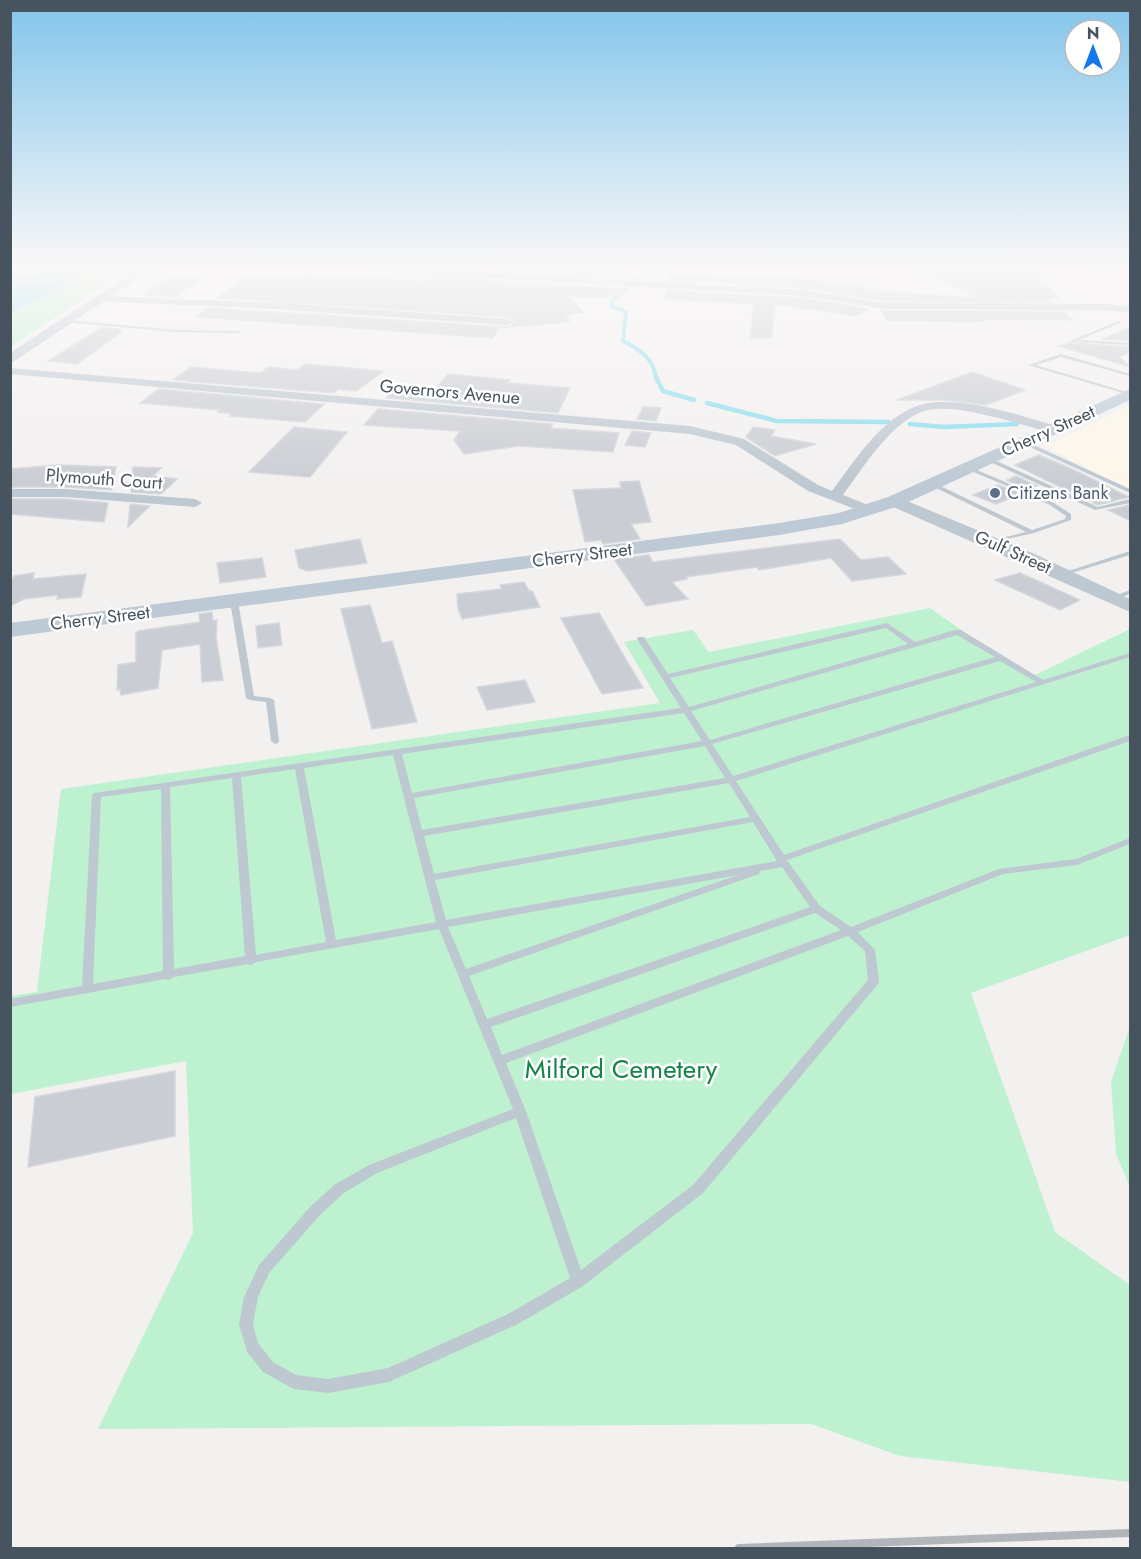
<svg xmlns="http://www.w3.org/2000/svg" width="1141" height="1559" viewBox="0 0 1141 1559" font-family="Jost,sans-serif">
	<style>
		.commercial { fill: #fdf7ea }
		.green { fill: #bef1d0 }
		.water { fill: #8adeef }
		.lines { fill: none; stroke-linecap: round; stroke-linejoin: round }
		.stream-far1 { stroke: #8adeef; stroke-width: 4 }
		.stream { stroke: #8adeef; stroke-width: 4.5 }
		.building { fill: #cacdd3; stroke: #d4d7dc; stroke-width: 1.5 }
		.service { fill: #bec8d0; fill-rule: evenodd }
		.minor { fill: #bec8d0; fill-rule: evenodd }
		.tertiary { fill: #bec8d0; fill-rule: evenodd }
		.secondary { fill: #bdc9d4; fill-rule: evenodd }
		.rail { stroke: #b2b6bb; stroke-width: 8 }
		.service-dot { fill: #5c6f8a; stroke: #fff; stroke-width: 2 }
		.labels { text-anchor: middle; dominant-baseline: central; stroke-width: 5; stroke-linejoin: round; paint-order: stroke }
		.far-street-label { font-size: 18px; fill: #47545f; stroke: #fff }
		.far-service-label { font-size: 18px; fill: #4e5e75; stroke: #fff; text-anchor: start }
		.near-park-label { font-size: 26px; fill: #148447; stroke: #fff }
	</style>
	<rect width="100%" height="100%" fill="#f3f0f0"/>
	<!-- commercial -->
	<g class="commercial">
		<path d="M870 265H1130V280L1114 276 1046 272 874 270Z"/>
		<path d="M1130 406V491L1045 446Z"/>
	</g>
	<!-- green -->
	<g class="green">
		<path d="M11 265 124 273 11 346Z"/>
		<path d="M930 608 1029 678 1130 629V935L971 993 1055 1232 1130 1285V1482L900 1456 811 1424 98 1429 193 1233 186 1061 11 1094V996L37 992 61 789 660 703 624 642 693 630 709 652Z"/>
		<path d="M1130 1026V1187L1116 1154 1111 1082Z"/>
	</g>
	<!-- water -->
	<path class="water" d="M89 265 62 288 11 312V281L51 267Z"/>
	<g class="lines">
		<!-- stream-far1 -->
		<g class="stream-far1">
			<path d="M633 280 652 274 660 266"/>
			<path d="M627 288 613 300 611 306 626 312 623 341C640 350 654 358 656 379"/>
		</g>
		<!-- stream -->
		<g class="stream">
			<path d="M656 377 663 391 694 400"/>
			<path d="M707 403 777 421 888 422"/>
			<path d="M910 424 944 427 1017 424"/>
		</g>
	</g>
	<!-- building -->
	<g class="building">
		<path d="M443 265 575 268 630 272 626 278 441 268Z"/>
		<path d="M906 265H1032L1059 298H1047L1052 302 884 301 804 288 668 280 669 273 775 277 863 284 866 290 979 298Z"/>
		<path d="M305 274 428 281 432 277 621 288 618 295 610 294 607 298 568 296 583 312 565 315 570 320 566 321 568 322 500 328H499L493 338 197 317 207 308 508 327 515 323 508 317 218 298 245 275 300 278Z"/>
		<path d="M170 276 203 278 175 297 142 295Z"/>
		<path d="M666 290 804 298 868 309 856 316 775 304 772 336 770 338H750L754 304 665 299Z"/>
		<path d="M882 311 1064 312 1073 320 983 319 985 321 973 322 886 320Z"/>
		<path d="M1131 327V341L1102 339Z"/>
		<path d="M101 328 119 329 121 332 77 364 48 361Z"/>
		<path d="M1069 343 1131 347V352L1119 357 1131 367 1058 346Z"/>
		<path d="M305 364 384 371 356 391 338 389 334 393 173 380 191 367 260 373 268 367 297 370Z"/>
		<path d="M972 372 1025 390 986 405 945 400H897Z"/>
		<path d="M448 374 510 380 508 383 570 388 558 413 387 398 397 386 435 390Z"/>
		<path d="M159 389 324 404 305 422 230 416 233 414 218 412 220 410 140 403Z"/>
		<path d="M643 407 661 408 656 421 637 419Z"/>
		<path d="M378 409 553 424 551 428 619 433 613 452 519 446 464 454 454 440 460 431 364 425Z"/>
		<path d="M294 427 347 432 310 477 249 472Z"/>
		<path d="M753 427 775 430 771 436 816 444 775 456 746 437Z"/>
		<path d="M632 431 651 433 645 447 625 445Z"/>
		<path d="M1039 455 1074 470 1129 497 1098 505 1015 465Z"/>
		<path d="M58 465 116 467 111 490 65 487H10V469Z"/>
		<path d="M133 467 161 468 153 476 177 479 161 494 131 492Z"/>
		<path d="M1016 476 1037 486 1029 489 1021 486H1015V490L1020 494 996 504 973 495 998 485 1006 488 1012 487 1014 484 1007 480Z"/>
		<path d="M639 481 651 522 631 524 640 539 603 544 601 540 585 542 573 490 621 488 620 482Z"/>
		<path d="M10 499H65L108 503 104 522 10 514Z"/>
		<path d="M130 504 150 506 128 527Z"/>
		<path d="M1131 505V521L1108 510 1130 505Z"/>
		<path d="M360 539 367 563 308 571 299 568 295 550Z"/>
		<path d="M840 539 861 560 888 557 906 574 852 581 831 558 759 570 757 567 686 577 687 579 672 582 688 599 646 606 614 559 649 555 653 562Z"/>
		<path d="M262 558 266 577 220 583 217 563Z"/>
		<path d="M34 573 33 579 86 574 81 597 57 599 58 595 24 599 10 606V580L13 579 14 576Z"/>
		<path d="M1020 573 1080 600 1060 610 995 580Z"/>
		<path d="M524 582 529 591H532L540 607 462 619 458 608 457 594 502 589 500 585Z"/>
		<path d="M370 605 382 643 392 641 417 722 372 729 341 609Z"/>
		<path d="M212 612 213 621 217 620 216 637 223 680 202 682 200 644 162 650 158 688 121 695 120 689 117 690 118 665 136 662V633L138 631 200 622 199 614Z"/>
		<path d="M599 613 628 663 643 688 602 694 561 618Z"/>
		<path d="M279 623 282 645 258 648 256 626Z"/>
		<path d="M525 680 535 702 487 710 477 687Z"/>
		<path d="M175 1071V1136L28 1167 35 1097Z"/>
	</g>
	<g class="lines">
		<!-- service -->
		<g class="service">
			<path d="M1038 265H1044L1050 268 1116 269 1130 273V275L1116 271 1049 270Z"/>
			<path d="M67 320 175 330 239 331 241 332 239 333 175 332 65 322V321Z"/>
			<path d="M1118 321H1120V323L1079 340 1130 343V345L1072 342 1070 341Z"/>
			<path d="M1061 354 1130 374V376L1061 357 1036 365 1130 393V395L1028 365Z"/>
			<path d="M1021 441H1025L1130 489V493L1021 443Z"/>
			<path d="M988 457 1098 507 1130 499V503L1095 510 986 460 985 459Z"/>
			<path d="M966 467H970L1012 485 1007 486 966 469Z"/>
			<path d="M932 482 1032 530 1065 519 1066 516 1050 505 1017 490V488H1021L1054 503 1071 514V520L1034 533 989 543V541L1026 532 930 485V483Z"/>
			<path d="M1130 551V555L1065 575H1061L1059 574Z"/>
			<path d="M1130 590V594L1113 600 1109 598Z"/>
			<path d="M231 599H237L238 601 254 696 270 698 274 700 279 741 278 743 275 744 271 741 266 702 250 700 246 698 230 601Z"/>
			<path d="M887 623 915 642 955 630H961L1043 680 1130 653V657L736 781 784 855 1127 736H1130V741L787 860 820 906 851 927 999 869 1076 859 1130 838V844L1077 865 1003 874 858 932 875 950 879 981 878 984 703 1193 583 1286 518 1324 389 1382 328 1393 294 1389 263 1372 247 1352 239 1324 244 1297 259 1265 310 1207 334 1185 369 1165 513 1109 439 929 256 962 251 965 248 964 174 977 169 980 165 979 10 1007V999L82 986 92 795 94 793 681 708 637 639 638 637H644L668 674ZM886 628 908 644 689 707 670 678ZM957 635 995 657 710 740 691 711ZM1000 661 1036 682 733 776 712 744ZM684 713 702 741 412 793 402 754ZM705 746 725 778 422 830 414 798ZM393 755 436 922 336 940 304 768ZM295 769 326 942 256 955 241 777ZM232 778 245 956 174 969 170 787ZM729 783 750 817 434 874 424 836ZM161 789 163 971 93 984 101 797ZM753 822 777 861 446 920 435 880ZM782 867 810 907 487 1019 469 976 759 874 760 871ZM738 875 466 969 448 927ZM815 913 841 930 502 1055 491 1027ZM848 936 865 951 868 980 693 1185 581 1270 526 1111 506 1063ZM516 1118 570 1278 508 1314 388 1368 328 1379 296 1375 273 1362 258 1343 253 1324 258 1297 269 1273 320 1215 344 1193 377 1173Z"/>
		</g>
		<!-- minor -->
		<g class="minor">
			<path d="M383 267 804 290 884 303 1107 304 1130 307V313L1107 310 884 309 804 296 380 272 378 270Z"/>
			<path d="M100 296 277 303 508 319 513 322 508 325 277 309 97 301V297Z"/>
			<path d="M10 368 690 426 744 439 818 485 832 491C854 462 877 424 912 408 949 391 1019 415 1056 426L1058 429 1052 433C1020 425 952 400 921 412 887 427 864 467 843 495L873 507 875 510 873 513 868 514 808 491 736 445 690 434 10 374Z"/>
			<path d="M10 489H65L195 499 202 503 195 507 65 497H10Z"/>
		</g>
		<!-- tertiary -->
		<g class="tertiary">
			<path d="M41 265H92L141 269 147 272 141 275 47 268Z"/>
			<path d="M895 496 1037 555 1130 599V612L889 505 887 501 889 497Z"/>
		</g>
		<!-- secondary -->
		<g class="secondary">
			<path d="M144 265H158L10 364V353Z"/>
			<path d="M1130 389V400L902 505 842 524 779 535 10 637V623L779 523 839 513 888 497Z"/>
		</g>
		<!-- rail -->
		<path class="rail" d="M739 1548 1130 1533"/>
	</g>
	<!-- sky -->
	<linearGradient id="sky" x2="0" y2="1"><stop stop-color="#82c5eb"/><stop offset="0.55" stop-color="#faf8f8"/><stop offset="1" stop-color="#faf8f8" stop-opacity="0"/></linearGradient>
	<rect width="1141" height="483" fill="url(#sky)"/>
	<!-- markers -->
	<circle class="service-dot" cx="995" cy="493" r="6"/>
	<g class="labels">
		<!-- far-street labels -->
		<g class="far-street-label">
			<text transform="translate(450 392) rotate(5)">Governors Avenue</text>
			<text transform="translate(1048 431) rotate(-24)">Cherry Street</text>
			<text transform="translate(104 479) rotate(4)">Plymouth Court</text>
			<text transform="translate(1013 552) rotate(24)">Gulf Street</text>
			<text transform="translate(582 555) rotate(-7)">Cherry Street</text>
			<text transform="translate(100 618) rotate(-7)">Cherry Street</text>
		</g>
		<!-- far-service labels -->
		<g class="far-service-label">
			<text x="1007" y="493">Citizens Bank</text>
		</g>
		<!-- near-park labels -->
		<g class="near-park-label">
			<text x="621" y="1069">Milford Cemetery</text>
		</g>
	</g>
	<!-- border -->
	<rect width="1141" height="1559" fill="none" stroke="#47545f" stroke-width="24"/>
	<!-- north arrow -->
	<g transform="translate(1093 48)"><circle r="28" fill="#ffffff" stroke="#b5bbbf" stroke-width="1.5"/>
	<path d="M0-4.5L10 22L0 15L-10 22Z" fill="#1379ea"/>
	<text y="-9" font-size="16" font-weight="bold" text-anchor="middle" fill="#47545f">N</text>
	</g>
</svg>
